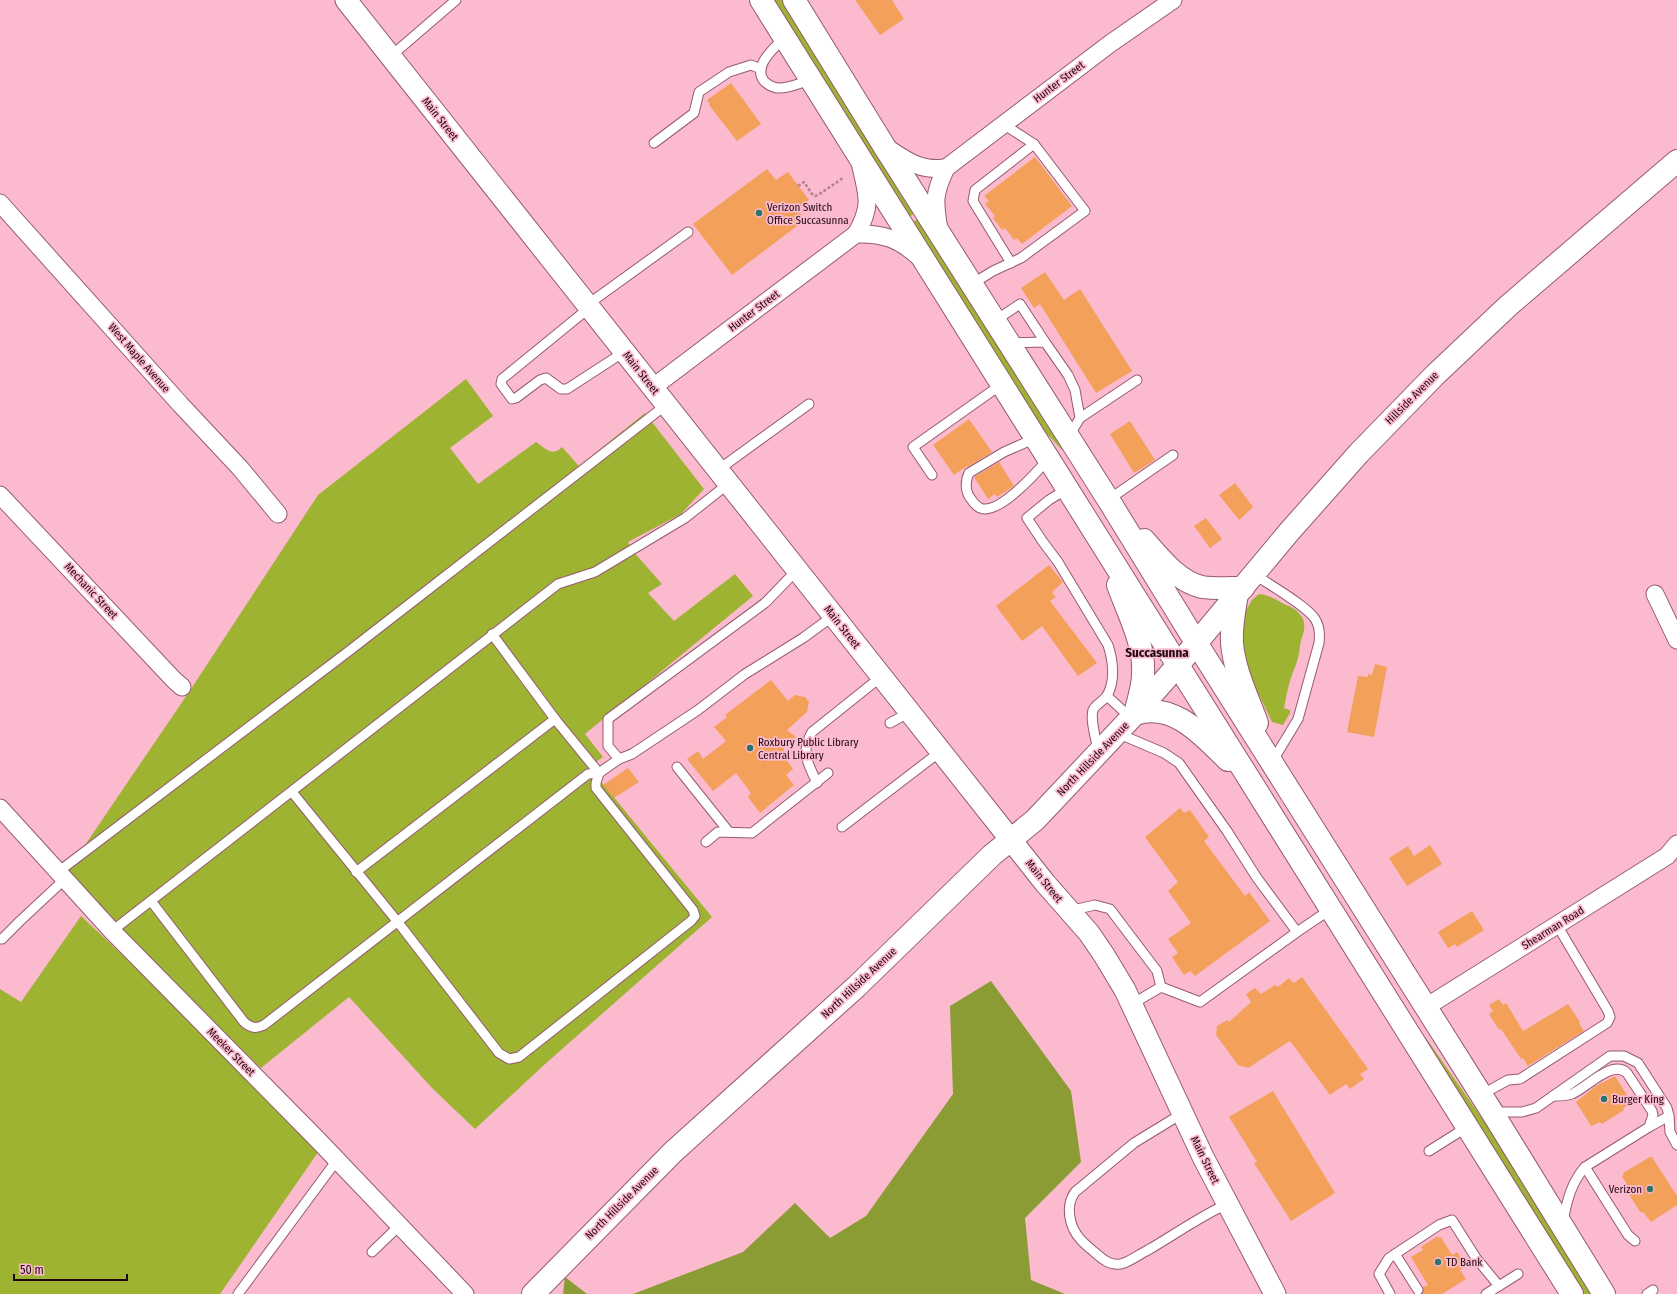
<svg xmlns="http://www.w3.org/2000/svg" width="1677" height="1294" viewBox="0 0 1677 1294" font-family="'Fira Sans Condensed',sans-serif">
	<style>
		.green { fill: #9eb332 }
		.forest { fill: #8a9c33 }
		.building { fill: #f3a05b }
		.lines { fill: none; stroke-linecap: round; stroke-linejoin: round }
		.service-casing { stroke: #955b6f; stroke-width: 11 }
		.minor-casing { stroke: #955b6f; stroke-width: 19 }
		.tertiary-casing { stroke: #955b6f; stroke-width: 23 }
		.secondary-casing { stroke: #955b6f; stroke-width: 24 }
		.trunk-casing { stroke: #955b6f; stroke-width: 24 }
		.path { stroke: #b58191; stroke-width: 2.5; stroke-dasharray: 3 2; stroke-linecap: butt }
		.service { stroke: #fff; stroke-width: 9 }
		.minor { stroke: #fff; stroke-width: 17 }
		.tertiary { stroke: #fff; stroke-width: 21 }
		.secondary { stroke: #fff; stroke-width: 22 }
		.trunk { stroke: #fff; stroke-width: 22 }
		.poi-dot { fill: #2f7366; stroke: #fcbace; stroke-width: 1.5 }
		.labels { text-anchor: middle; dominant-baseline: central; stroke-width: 3.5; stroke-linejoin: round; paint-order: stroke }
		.street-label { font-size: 11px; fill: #1e0810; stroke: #fcbace }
		.poi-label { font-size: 11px; fill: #1e0810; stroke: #fcbace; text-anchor: start }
		.quarter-label { font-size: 13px; font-weight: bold; fill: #1e0810; stroke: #fcbace }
	</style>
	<rect width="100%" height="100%" fill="#fcbace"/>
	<!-- green -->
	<g class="green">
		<path d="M771 0H784L917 212 907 218Z"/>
		<path d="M920 218 1064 448 1062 450 1039 425 911 223Z"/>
		<path d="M466 379 493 416 450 448 478 484 536 442C546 449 552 457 562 447L579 466 645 413 704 489 681 514 628 542 632 550 662 584 648 593 674 621 735 574 753 596 585 734 603 757 589 767 712 917 544 1065 475 1129 432 1088 349 997 261 1068 90 902 66 873 191 689 318 495Z"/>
		<path d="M1259 594C1268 595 1276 599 1284 604 1292 607 1299 611 1303 619 1307 629 1301 636 1300 646 1299 660 1294 668 1290 681 1287 690 1286 699 1284 708L1290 710V713L1283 725 1272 722 1240 655 1243 615 1252 600Z"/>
		<path d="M81 916 250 1075 321 1148 220 1294H0V989L21 1002Z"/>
		<path d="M1426 1038 1499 1143 1594 1294H1583L1423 1039Z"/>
	</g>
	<!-- forest -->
	<g class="forest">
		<path d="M991 981 1071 1091 1081 1162 1025 1218 1031 1280 1065 1294H633L743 1252 795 1203 830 1238 866 1216 953 1094 950 1006Z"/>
		<path d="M565 1277 587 1294H563Z"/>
	</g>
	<!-- building -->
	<g class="building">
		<path d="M855 0H892L904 19 880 35Z"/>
		<path d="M731 83 761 124 737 141 709 105 710 104 707 100Z"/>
		<path d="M1035 157 1072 206 1022 244 1017 238 1014 240 1005 228 1002 230 993 218 995 216 985 204 989 201 984 196Z"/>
		<path d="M767 169 776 180 788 172 809 200 797 209 805 220 732 275 693 224Z"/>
		<path d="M1045 272 1064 300 1080 289 1132 371 1096 393 1040 304 1034 308 1021 288Z"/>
		<path d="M969 419 992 452 968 467 967 466 954 475 933 445Z"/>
		<path d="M1130 421 1155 460 1134 473 1110 434Z"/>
		<path d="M999 462 1014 486 997 497 995 494 988 499 974 477Z"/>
		<path d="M1235 483 1253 507 1239 520 1219 495Z"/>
		<path d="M1206 518 1222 539 1210 548 1194 526Z"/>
		<path d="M1049 565 1063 582 1052 592 1056 597 1050 601 1097 663 1078 676 1042 626 1022 641 996 606Z"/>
		<path d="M1375 664 1387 667 1374 737 1347 732 1358 676 1368 677V674L1372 675Z"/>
		<path d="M771 680 788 701 795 695 805 697 809 702 807 712 787 730 796 737 784 746V756L793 769 786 775 794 785 760 813 748 797 751 793 736 773 713 791 687 759 698 751 703 759 726 741 714 727 727 717 725 715Z"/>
		<path d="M628 768 639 782 614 798 603 785Z"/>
		<path d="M1180 808 1184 813 1190 810 1209 837 1204 841 1245 896 1249 892 1270 921 1195 976 1190 971 1184 975 1172 957 1178 953 1168 939 1191 923 1168 891 1178 882 1145 837Z"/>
		<path d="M1430 845 1442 864 1407 886 1389 858 1408 846 1414 856Z"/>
		<path d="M1472 911 1484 930 1457 947 1455 944 1448 948 1438 932Z"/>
		<path d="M1302 977 1368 1069 1360 1074 1364 1079 1350 1089 1346 1084 1330 1095 1290 1041 1248 1068 1238 1065 1216 1035 1217 1026 1227 1020 1229 1022 1251 1002 1246 994 1255 988 1261 994 1275 985 1278 987 1289 978 1294 983Z"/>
		<path d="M1499 999 1503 1005 1506 1003 1523 1031 1568 1004 1580 1022 1579 1023 1584 1031 1528 1066 1523 1058 1521 1059 1501 1029 1499 1030 1489 1014 1493 1011 1489 1005Z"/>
		<path d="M1615 1076 1632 1103 1623 1108 1624 1110 1602 1124 1600 1122 1591 1126 1576 1102 1596 1086Z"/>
		<path d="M1273 1091 1335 1193 1291 1221 1254 1163 1257 1162 1229 1117Z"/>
		<path d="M1650 1157H1652L1677 1196V1205L1651 1222 1643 1212 1641 1213 1626 1190 1629 1188 1622 1176 1624 1174 1623 1173Z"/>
		<path d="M1438 1236 1439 1238 1441 1237 1452 1255 1457 1252 1466 1266 1460 1270 1466 1279 1442 1294H1422L1423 1287 1428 1285 1411 1257 1423 1250 1421 1247Z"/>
	</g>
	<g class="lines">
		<defs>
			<g id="service">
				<path d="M785 37C775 47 752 66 764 81 768 85 772 87 777 88 788 89 800 83 810 80"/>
				<path d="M391 56 456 0"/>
				<path d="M654 143 694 113 699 92 729 72 751 65 761 69"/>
				<path d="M1011 263 973 201 975 190 1034 144"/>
				<path d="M972 284 993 271 1021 258 1085 211 1034 144 1003 124"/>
				<path d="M587 305 688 232"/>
				<path d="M589 308 502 379 501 384 512 399 516 398 540 380 546 378 561 389H567L624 352"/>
				<path d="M996 320 1020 304 1045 342"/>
				<path d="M1011 343 1045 342 1068 375 1075 390 1080 418"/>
				<path d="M1069 436 1080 418 1137 380"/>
				<path d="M1036 438 1004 452 969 473C965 481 965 492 971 499 973 502 976 506 980 508 998 516 1037 472 1048 459"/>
				<path d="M718 470 809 404"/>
				<path d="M932 475 913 447 1002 384"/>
				<path d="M1067 489 1049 500 1027 518 1043 542 1058 562 1108 645C1113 660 1116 683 1106 697 1103 701 1095 705 1093 710 1090 720 1096 739 1098 750"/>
				<path d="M1108 500 1173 455"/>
				<path d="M797 570 765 603 608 719V746L619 759 632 754 698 710 745 674 803 638 833 616"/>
				<path d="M1254 574C1268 584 1307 606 1315 619 1320 626 1320 634 1319 643L1298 719 1272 762"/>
				<path d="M1107 696 1131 718"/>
				<path d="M890 723 910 712"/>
				<path d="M1117 733 1164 753 1179 763 1227 831 1257 878 1297 932"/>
				<path d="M677 767 729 832"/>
				<path d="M817 783C808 763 800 753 812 732L882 676"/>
				<path d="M292 792 397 921 499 1053 509 1059 519 1057 691 921 695 916 693 910 596 788V783L599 773 555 719 492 634"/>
				<path d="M842 827 941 751"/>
				<path d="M706 842 718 832 752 833 828 773"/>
				<path d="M58 872 349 651 666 405"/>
				<path d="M356 872 555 719"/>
				<path d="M151 901 244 1022C251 1028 256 1029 264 1025L588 774 599 773 619 759"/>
				<path d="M1069 911 1095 905 1110 909 1157 971 1161 987"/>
				<path d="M112 931 558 584 595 572 685 518 728 484"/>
				<path d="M0 939H2L20 921 65 879"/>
				<path d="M1132 1004 1161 987 1200 1002 1297 932 1331 909"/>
				<path d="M1481 1095 1508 1080 1520 1079 1607 1023 1610 1017 1608 1011 1557 925"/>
				<path d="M1553 1096C1559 1096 1567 1096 1572 1094 1588 1087 1612 1059 1627 1073L1652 1111 1653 1115 1649 1127"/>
				<path d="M1493 1112H1522L1536 1108 1610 1056H1624L1638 1063 1667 1108 1669 1116 1670 1132 1677 1145"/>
				<path d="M1183 1113 1134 1143 1075 1192C1065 1206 1069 1227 1081 1240 1084 1243 1088 1247 1092 1250 1101 1258 1111 1268 1124 1263 1132 1260 1140 1254 1148 1250 1174 1235 1199 1217 1227 1204"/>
				<path d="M1429 1151 1467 1127"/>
				<path d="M1585 1167 1628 1235 1635 1241"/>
				<path d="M1563 1221C1567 1201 1571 1183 1585 1167L1649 1127 1669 1116"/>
				<path d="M372 1252 400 1225"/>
				<path d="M1395 1254 1418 1290"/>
				<path d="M238 1294 337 1160"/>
				<path d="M1390 1294 1379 1274 1389 1258 1439 1225 1452 1220 1476 1258 1499 1286"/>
				<path d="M1486 1294 1518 1274"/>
				<path d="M1647 1294 1653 1290"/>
			</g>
			<g id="minor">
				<path d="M886 147C907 161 920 171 946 168"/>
				<path d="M0 203 180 404 240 468 278 514"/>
				<path d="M939 229C934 201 934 193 946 168L1111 43 1173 0"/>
				<path d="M856 234C883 233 899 239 919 257"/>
				<path d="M652 388 856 234C872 207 868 196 861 167"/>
				<path d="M0 495 174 680 182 687"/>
				<path d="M1655 594 1677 640"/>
				<path d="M0 808 112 931 316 1138 465 1294"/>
				<path d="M1426 1007 1667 856 1677 844"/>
			</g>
			<path id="tertiary" d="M346 0 1045 883 1089 933 1104 955 1125 990 1203 1157 1275 1294"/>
			<path id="secondary" d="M533 1294 673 1152 856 987 992 855 1035 820 1131 718 1178 665 1289 532 1359 453 1435 375 1508 306 1677 161"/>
			<g id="trunk">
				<path d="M761 0 1572 1294"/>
				<path d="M794 0 884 146 1111 504 1197 644 1492 1112 1604 1294"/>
				<path d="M1144 540C1159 557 1178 582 1202 587 1215 589 1230 588 1243 588"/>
				<path d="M1118 585C1128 613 1145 644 1143 674 1143 687 1138 701 1135 714 1174 701 1203 736 1228 760"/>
				<path d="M1237 594C1234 611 1231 627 1232 643 1234 670 1248 698 1257 723"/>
			</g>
		</defs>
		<!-- service casing -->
		<use href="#service" class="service-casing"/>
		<!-- minor casing -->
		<use href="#minor" class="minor-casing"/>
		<!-- tertiary casing -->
		<use href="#tertiary" class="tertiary-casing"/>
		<!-- secondary casing -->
		<use href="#secondary" class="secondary-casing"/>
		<!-- trunk casing -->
		<use href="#trunk" class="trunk-casing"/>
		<!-- path -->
		<path class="path" d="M798 186 804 182 812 194 815 196 818 195 843 178"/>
		<!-- service -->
		<use href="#service" class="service"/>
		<!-- minor -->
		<use href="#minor" class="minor"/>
		<!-- tertiary -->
		<use href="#tertiary" class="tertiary"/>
		<!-- secondary -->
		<use href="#secondary" class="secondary"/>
		<!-- trunk -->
		<use href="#trunk" class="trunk"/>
	</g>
	<!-- markers -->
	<g class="poi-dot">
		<circle cx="759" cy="213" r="4"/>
		<circle cx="750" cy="748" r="4"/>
		<circle cx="1604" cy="1099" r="4"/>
		<circle cx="1650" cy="1189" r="4"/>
		<circle cx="1438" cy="1262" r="4"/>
	</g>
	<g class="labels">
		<!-- street labels -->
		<g class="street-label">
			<text transform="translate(1059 82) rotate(-37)">Hunter Street</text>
			<text transform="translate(440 119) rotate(52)">Main Street</text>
			<text transform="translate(754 311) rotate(-37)">Hunter Street</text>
			<text transform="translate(139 358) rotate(49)">West Maple Avenue</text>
			<text transform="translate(641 373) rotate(52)">Main Street</text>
			<text transform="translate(1412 398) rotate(-45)">Hillside Avenue</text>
			<text transform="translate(91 591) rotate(47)">Mechanic Street</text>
			<text transform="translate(842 627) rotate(52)">Main Street</text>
			<text transform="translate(1093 759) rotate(-46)">North Hillside Avenue</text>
			<text transform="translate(1044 881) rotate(51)">Main Street</text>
			<text transform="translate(1553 928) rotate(-32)">Shearman Road</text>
			<text transform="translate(859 983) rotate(-43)">North Hillside Avenue</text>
			<text transform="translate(231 1052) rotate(45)">Meeker Street</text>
			<text transform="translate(1205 1160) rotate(64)">Main Street</text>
			<text transform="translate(622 1203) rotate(-45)">North Hillside Avenue</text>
		</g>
		<!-- poi labels -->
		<g class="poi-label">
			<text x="767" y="207">Verizon Switch<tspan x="767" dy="13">Office Succasunna</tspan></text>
			<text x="758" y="742">Roxbury Public Library<tspan x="758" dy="13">Central Library</tspan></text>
			<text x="1612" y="1099">Burger King</text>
			<text x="1642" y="1189" text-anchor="end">Verizon</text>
			<text x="1446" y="1262">TD Bank</text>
		</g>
		<!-- quarter labels -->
		<g class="quarter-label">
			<text x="1157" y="652">Succasunna</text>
		</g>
	</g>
	<!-- scale -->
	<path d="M14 1274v6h113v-6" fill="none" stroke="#1e0810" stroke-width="2"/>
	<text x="20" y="1274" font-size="12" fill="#1e0810" stroke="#fcbace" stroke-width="3" paint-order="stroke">50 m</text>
</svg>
